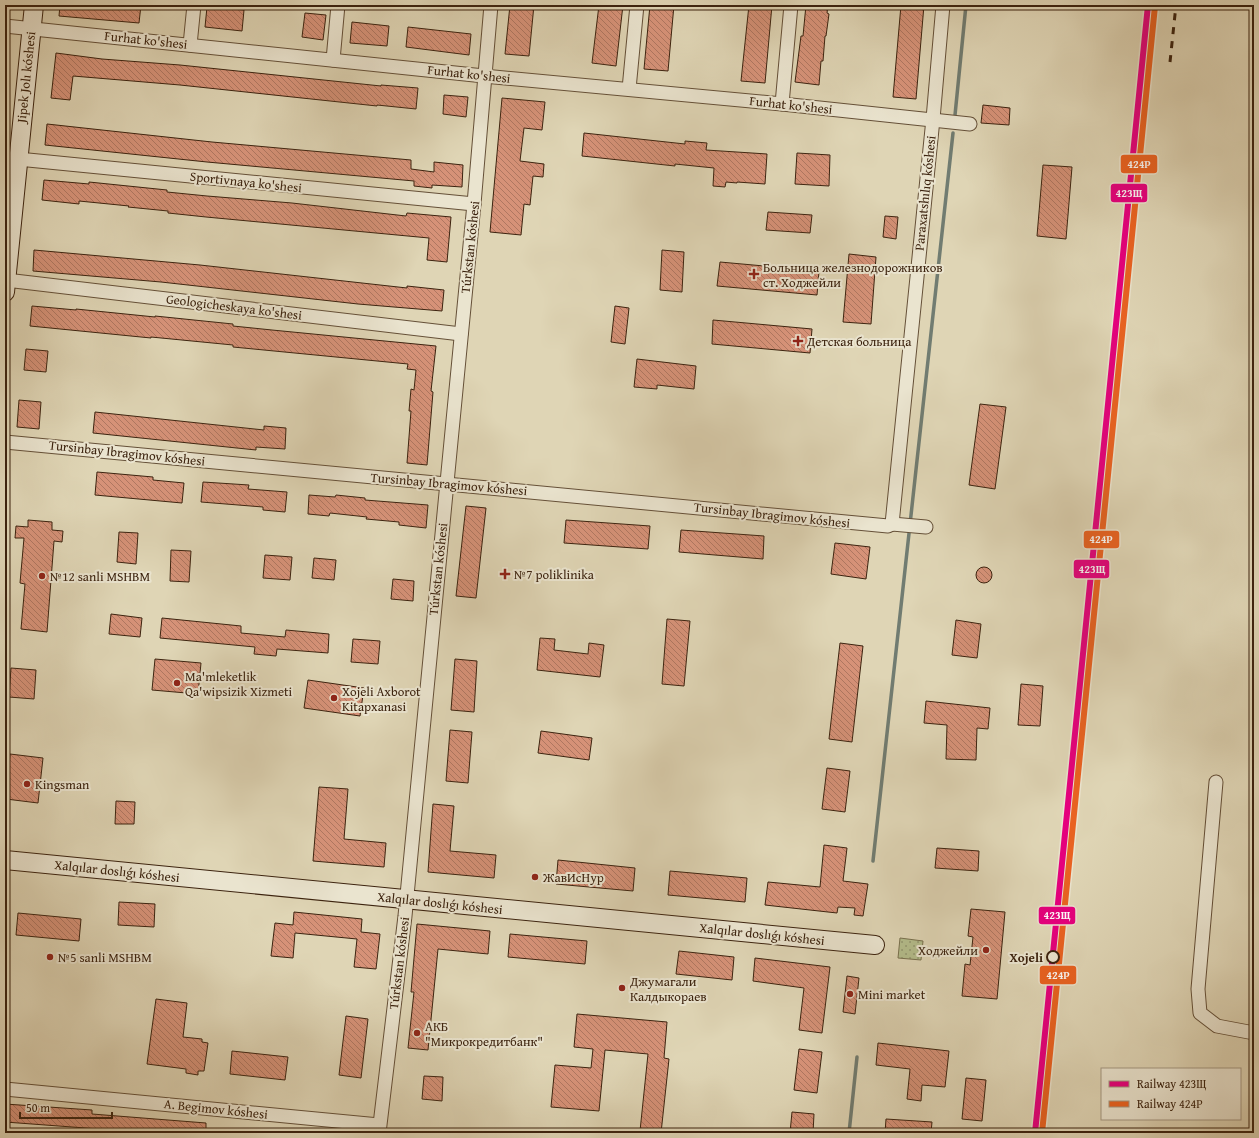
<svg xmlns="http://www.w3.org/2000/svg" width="1259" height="1138" viewBox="0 0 1259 1138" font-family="'Gentium Book Plus',serif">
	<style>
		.green { fill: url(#green-dots); stroke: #78704e }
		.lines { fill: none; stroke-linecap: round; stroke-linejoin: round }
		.stream { stroke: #717c71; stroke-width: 3.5 }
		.building { fill: url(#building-back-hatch); stroke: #3c230f }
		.street-casing { stroke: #655038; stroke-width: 15 }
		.secondary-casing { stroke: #3c230f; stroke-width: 20 }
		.street { stroke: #eae4cf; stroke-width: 13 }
		.secondary { stroke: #eae4cf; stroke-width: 18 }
		.rail { stroke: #3c230f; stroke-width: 3; stroke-dasharray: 7 7; stroke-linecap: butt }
		.rail-1-casing { stroke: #eae4cf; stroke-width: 9 }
		.rail-2-casing { stroke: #eae4cf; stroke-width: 9 }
		.rail-1 { stroke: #e5007d; stroke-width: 6 }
		.rail-2 { stroke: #e96221; stroke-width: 6 }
		.poi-dot { fill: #8f2418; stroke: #eae4cf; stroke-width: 1.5 }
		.stop-dot { fill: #eae4cf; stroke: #3c230f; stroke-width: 2 }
		.labels { text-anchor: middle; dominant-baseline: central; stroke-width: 4; stroke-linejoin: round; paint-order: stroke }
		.street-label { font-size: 13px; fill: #3c230f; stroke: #eae4cf }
		.poi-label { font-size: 13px; fill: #3c230f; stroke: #eae4cf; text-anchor: start }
		.stop-label { font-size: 13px; font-weight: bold; fill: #3c230f; stroke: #eae4cf; text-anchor: end }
		.line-badge { stroke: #eae4cf; stroke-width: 1.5 }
		.badge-label { font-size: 11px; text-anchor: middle; font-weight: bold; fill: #fff }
	</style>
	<defs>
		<pattern id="green-dots" width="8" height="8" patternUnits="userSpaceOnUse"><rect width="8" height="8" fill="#b4bd8c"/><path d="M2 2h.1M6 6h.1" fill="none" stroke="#949971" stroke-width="1.8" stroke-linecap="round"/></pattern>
		<pattern id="building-back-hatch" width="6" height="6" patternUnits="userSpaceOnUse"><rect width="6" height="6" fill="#d69278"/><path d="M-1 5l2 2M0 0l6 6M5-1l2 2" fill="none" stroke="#af7761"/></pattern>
	</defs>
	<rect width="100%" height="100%" fill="#dfd5b5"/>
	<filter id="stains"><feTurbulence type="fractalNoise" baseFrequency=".005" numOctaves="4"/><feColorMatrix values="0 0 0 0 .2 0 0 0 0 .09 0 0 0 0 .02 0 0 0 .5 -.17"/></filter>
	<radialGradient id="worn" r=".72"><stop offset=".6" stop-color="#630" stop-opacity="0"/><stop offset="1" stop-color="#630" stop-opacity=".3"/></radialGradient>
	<!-- green -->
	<path class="green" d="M900 938 923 941 921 960 898 958Z"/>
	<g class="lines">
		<!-- stream -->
		<g class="stream">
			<path d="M955 115 966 5"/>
			<path d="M873 861 953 133"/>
			<path d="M849 1133 857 1057"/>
		</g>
	</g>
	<!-- building -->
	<g class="building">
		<path d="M60 5H141L139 23 59 16Z"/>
		<path d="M510 5H534L529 56 505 54Z"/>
		<path d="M599 5H623L616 66 592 63Z"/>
		<path d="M650 5H674L668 71 644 69Z"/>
		<path d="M749 5H772L765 83 741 81Z"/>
		<path d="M806 5H828L827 13 829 14 826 36H825L823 61H821L819 85 795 82 801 36H803Z"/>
		<path d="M901 5H924L916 99 893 97Z"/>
		<path d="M207 7 244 10 242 31 205 27Z"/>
		<path d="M305 13 326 15 323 40 302 37Z"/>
		<path d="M352 22 389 26 387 46 350 43Z"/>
		<path d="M408 27 471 34 469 55 406 47Z"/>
		<path d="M56 53 102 59 180 65 381 86V85L418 88 416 109 377 105V106L180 85 73 76 70 100 51 98Z"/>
		<path d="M444 95 468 97 466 117 443 114Z"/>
		<path d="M502 98 545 102 542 130 524 128 520 161 544 164 543 177 533 176 530 205 524 204 521 235 490 232Z"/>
		<path d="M983 105 1010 108 1009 125 981 123Z"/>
		<path d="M47 124 212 142 411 160V169L434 172V162L463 165 462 187 432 185V188L414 186V181L207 162 45 145Z"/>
		<path d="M584 133 685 144V141L707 143 706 150 767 154 765 184 737 182V183L726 182 725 187 713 186 714 168 675 164V166L582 156Z"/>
		<path d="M797 153 830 155 829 186 795 184Z"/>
		<path d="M1043 165 1072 167 1066 239 1037 236Z"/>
		<path d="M44 180 89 184V182L167 190V192L207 196 292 203 406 216 407 213 451 217 447 262 427 260 429 238 206 217 168 213V211L128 207 129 206 79 201V204L42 200Z"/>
		<path d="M768 212 812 215 810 233 766 230Z"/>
		<path d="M885 216 898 217 896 239 883 237Z"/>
		<path d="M34 250 200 265 407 288V286L444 290 442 311 358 304 161 282 33 271Z"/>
		<path d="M662 250 684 252 682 292 660 290Z"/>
		<path d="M849 254 876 257 871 324 843 322Z"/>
		<path d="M720 262 819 271 817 295 717 286Z"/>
		<path d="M32 306 76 310V309L155 317V316L233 324V326L272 330 436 346 431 391 433 392 427 465 407 463 411 411H409L411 389 414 390 416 370 407 369 408 364 233 347V345L151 337V338L30 326Z"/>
		<path d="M615 306 629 308 625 344 611 342Z"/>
		<path d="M713 320 812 329 810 353 712 344Z"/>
		<path d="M26 349 48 351 46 372 24 370Z"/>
		<path d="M637 359 696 366 694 389 657 385V389L634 387Z"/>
		<path d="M19 400 41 402 39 429 17 427Z"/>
		<path d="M980 404 1006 407 995 489 969 485Z"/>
		<path d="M95 412 264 430V426L286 428 285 449 256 447V450L93 433Z"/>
		<path d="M97 472 153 477V480L184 483 182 503 95 495Z"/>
		<path d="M203 482 249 485 248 489 287 492 285 512 263 510V507L201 502Z"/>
		<path d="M309 495 335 497 336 495 365 498V500L428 505 426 528 399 525V522L366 519 367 517 330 513 329 516 308 514Z"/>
		<path d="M466 506 486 508 476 598 456 596Z"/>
		<path d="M28 520 52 522V530L63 531 62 542 54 541 47 632 21 629 25 584 20 583 24 538H15L16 526 28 527Z"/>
		<path d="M566 520 650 526 648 549 564 543Z"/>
		<path d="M681 530 764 536 763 559 679 552Z"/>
		<path d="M119 532 138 533 136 564 117 562Z"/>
		<path d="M835 543 870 547 866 579 831 574Z"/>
		<path d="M171 550 191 551 189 582 170 581Z"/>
		<path d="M265 555 292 557 290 580 263 578Z"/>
		<path d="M314 558 336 560 334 580 312 578Z"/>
		<circle cx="984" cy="575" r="8"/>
		<path d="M393 579 414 581 413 601 391 599Z"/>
		<path d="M111 614 142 618 140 637 109 634Z"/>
		<path d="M162 618 241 626V633L285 637 286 630 329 634 328 653 277 649 276 656 254 654 255 647 160 638Z"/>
		<path d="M667 619 690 621 684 686 662 684Z"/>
		<path d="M956 620 981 624 977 658 952 655Z"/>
		<path d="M540 638 555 639 554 650 588 654 589 643 604 645 600 677 537 670Z"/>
		<path d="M353 639 380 641 378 664 351 662Z"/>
		<path d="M840 643 863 646 852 742 829 739Z"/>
		<path d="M155 659 201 663 198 694 152 690Z"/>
		<path d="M455 659 477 661 474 712 451 710Z"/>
		<path d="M11 668 36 670 34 699 9 697Z"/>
		<path d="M308 680 364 688 360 716 304 708Z"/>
		<path d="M1021 684 1043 686 1040 726 1018 725Z"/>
		<path d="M926 701 990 708 988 729 977 728 976 760 946 759 947 725 924 723Z"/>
		<path d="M450 730 472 732 468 783 446 781Z"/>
		<path d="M541 731 592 738 589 760 538 753Z"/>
		<path d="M10 754 43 758 38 803 6 799Z"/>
		<path d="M827 768 850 771 845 812 822 809Z"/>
		<path d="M319 787 348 789 344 839 386 843 384 867 313 861Z"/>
		<path d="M116 801 135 802 134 824H115Z"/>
		<path d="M433 804 454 806 450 851 496 855 494 878 428 872Z"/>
		<path d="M824 845 847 848 843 881 868 884 863 916 854 915 855 908 838 907 837 913 765 905 768 882 820 887Z"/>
		<path d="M937 848 979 851 978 871 935 868Z"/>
		<path d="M558 860 635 868 633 891 556 884Z"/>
		<path d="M670 871 747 878 745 902 668 895Z"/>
		<path d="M119 902 155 904 154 927 118 925Z"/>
		<path d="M971 909 1005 912 997 999 962 996 965 964 970 965 973 937 968 936Z"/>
		<path d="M294 912 362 919 361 932 380 934 376 969 354 967 357 939 295 933 293 958 271 956 275 923 293 925Z"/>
		<path d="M18 913 81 919 79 941 16 935Z"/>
		<path d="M417 924 490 931 488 954 438 949 428 1050 408 1048 414 992H411Z"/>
		<path d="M510 934 587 941 585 964 508 957Z"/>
		<path d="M679 951 734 957 732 980 676 974Z"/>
		<path d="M755 958 830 967 822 1033 799 1030 804 988 753 981Z"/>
		<path d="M847 976 859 978 855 1014 843 1012Z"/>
		<path d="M156 999 187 1003 183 1037 202 1039V1042L208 1043 204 1071H198V1075L186 1073V1069L147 1064Z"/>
		<path d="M577 1014 667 1022 664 1058 669 1059 661 1133 640 1131 648 1054 605 1050 599 1111 551 1107 555 1065 591 1068 593 1049 574 1047Z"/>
		<path d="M346 1016 368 1019 361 1078 339 1075Z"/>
		<path d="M878 1043 949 1051 945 1087 922 1085 921 1101 907 1099 910 1069 876 1065Z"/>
		<path d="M799 1049 822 1052 817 1093 794 1090Z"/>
		<path d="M232 1051 288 1057 285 1080 230 1074Z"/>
		<path d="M424 1076 443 1077 442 1101 422 1099Z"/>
		<path d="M966 1078 986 1080 982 1121 962 1119Z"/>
		<path d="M5 1104 92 1110V1114L206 1123V1133H111L99 1132V1129L5 1122Z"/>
		<path d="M792 1112 814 1114 813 1133H790Z"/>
		<path d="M886 1119 932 1122 931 1133H885Z"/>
	</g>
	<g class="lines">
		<defs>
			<g id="street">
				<path d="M5 26 484 76 782 104 970 124"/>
				<path d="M190 45 194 5"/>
				<path d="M333 60 338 5"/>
				<path d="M629 89 637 5"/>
				<path d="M782 104 791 5"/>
				<path d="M18 159 474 204"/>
				<path d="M6 280 461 334"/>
				<path d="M5 442 888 526 892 524"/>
				<path d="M892 524 933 119 943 5"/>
				<path d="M892 524 926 527"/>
				<path d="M1216 782 1198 989 1200 1013 1217 1026 1254 1033"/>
				<path d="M5 1089 379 1125"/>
				<path d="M379 1133 405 916 474 204 491 5"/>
			</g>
			<g id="secondary">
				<path d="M5 292 34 5"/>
				<path d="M5 860 875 945"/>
			</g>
		</defs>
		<!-- street casing -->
		<use href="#street" class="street-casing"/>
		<!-- secondary casing -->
		<use href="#secondary" class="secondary-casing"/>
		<!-- street -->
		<use href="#street" class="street"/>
		<!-- secondary -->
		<use href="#secondary" class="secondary"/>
		<!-- rail -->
		<path class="rail" d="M1170 62 1176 5"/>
		<defs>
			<path id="rail-1" d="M1035 1133 1148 5"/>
			<path id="rail-2" d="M1042 1133 1155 6"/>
		</defs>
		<!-- rail-1 casing -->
		<use href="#rail-1" class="rail-1-casing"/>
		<!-- rail-2 casing -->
		<use href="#rail-2" class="rail-2-casing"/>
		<!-- rail-1 -->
		<use href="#rail-1" class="rail-1"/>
		<!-- rail-2 -->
		<use href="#rail-2" class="rail-2"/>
	</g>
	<!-- markers -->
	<g class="poi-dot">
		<path d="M752 268h4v4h4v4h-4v4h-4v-4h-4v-4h4z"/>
		<path d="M796 335h4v4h4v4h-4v4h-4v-4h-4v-4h4z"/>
		<path d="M503 568h4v4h4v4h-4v4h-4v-4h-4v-4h4z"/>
		<circle cx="42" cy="576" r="4"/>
		<circle cx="177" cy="683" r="4"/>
		<circle cx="334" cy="698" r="4"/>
		<circle cx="27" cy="784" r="4"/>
		<circle cx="535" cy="877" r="4"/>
		<circle cx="986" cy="950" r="4"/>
		<circle cx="50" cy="957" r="4"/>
		<circle cx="622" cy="988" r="4"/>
		<circle cx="850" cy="994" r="4"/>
		<circle cx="417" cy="1033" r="4"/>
	</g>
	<circle class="stop-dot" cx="1053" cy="957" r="6"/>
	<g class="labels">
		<!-- street labels -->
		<g class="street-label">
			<text transform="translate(146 40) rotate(6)">Furhat ko'shesi</text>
			<text transform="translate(469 74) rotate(6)">Furhat ko'shesi</text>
			<text transform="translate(26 77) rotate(-84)">Jipek Jolı kóshesi</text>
			<text transform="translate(791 105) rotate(6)">Furhat ko'shesi</text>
			<text transform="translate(246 182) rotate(6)">Sportivnaya ko'shesi</text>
			<text transform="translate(925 193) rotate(-84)">Paraxatshılıq kóshesi</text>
			<text transform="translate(470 247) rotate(-84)">Túrkstan kóshesi</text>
			<text transform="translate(234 307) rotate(7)">Geologicheskaya ko'shesi</text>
			<text transform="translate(127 453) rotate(6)">Tursinbay Ibragimov kóshesi</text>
			<text transform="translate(449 484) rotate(5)">Tursinbay Ibragimov kóshesi</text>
			<text transform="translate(772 515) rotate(6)">Tursinbay Ibragimov kóshesi</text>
			<text transform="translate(438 569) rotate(-84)">Túrkstan kóshesi</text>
			<text transform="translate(117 871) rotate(6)">Xalqılar doslıǵı kóshesi</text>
			<text transform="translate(440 903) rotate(6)">Xalqılar doslıǵı kóshesi</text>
			<text transform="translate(762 934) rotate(6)">Xalqılar doslıǵı kóshesi</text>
			<text transform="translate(399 963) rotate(-83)">Túrkstan kóshesi</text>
			<text transform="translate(216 1109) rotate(6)">A. Begimov kóshesi</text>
		</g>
		<!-- poi labels -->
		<g class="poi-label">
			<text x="763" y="267">Больница железнодорожников<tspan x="763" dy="15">ст. Ходжейли</tspan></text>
			<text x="807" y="341">Детская больница</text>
			<text x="514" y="574">№7 poliklinika</text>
			<text x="50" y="576">№12 sanli MSHBM</text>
			<text x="185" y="676">Ma'mleketlik<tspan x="185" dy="15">Qa'wipsizik Xizmeti</tspan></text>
			<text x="342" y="691">Xojeli Axborot<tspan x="342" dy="15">Kitapxanasi</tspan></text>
			<text x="35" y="784">Kingsman</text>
			<text x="543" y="877">ЖавИсНур</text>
			<text x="978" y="950" text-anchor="end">Ходжейли</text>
			<text x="58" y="957">№5 sanli MSHBM</text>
			<text x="630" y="981">Джумагали<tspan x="630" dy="15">Калдыкораев</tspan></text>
			<text x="858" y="994">Mini market</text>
			<text x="425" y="1026">АКБ<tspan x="425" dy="15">"Микрокредитбанк"</tspan></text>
		</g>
		<!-- stop labels -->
		<g class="stop-label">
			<text x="1043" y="957">Xojeli</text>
		</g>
	</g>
	<g class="line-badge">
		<rect x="1120" y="154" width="38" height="20" rx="4" fill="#e96221"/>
		<rect x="1110" y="183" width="38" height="20" rx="4" fill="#e5007d"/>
		<rect x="1083" y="530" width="37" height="19" rx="4" fill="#e96221"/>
		<rect x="1073" y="559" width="37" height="20" rx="4" fill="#e5007d"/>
		<rect x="1038" y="906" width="38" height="19" rx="4" fill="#e5007d"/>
		<rect x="1039" y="965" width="38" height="20" rx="4" fill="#e96221"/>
	</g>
	<g class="badge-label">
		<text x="1139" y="168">424Р</text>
		<text x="1129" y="197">423Щ</text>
		<text x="1101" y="543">424Р</text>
		<text x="1092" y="573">423Щ</text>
		<text x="1057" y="919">423Щ</text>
		<text x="1058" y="979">424Р</text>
	</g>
	<!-- margin -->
	<rect width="1259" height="1138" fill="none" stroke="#dfd5b5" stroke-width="20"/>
	<rect x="6" y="6" width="1247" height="1126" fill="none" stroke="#3c230f" stroke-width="2"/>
	<rect x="10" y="10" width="1239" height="1118" fill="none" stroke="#3c230f"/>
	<!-- legend -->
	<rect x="1101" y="1068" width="140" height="52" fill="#eae4cf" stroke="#a49782"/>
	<rect x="1109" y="1081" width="20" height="6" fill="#e5007d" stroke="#a49782"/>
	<text x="1137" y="1088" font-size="12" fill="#3c230f">Railway 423Щ</text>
	<rect x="1109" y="1101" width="20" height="6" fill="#e96221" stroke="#a49782"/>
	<text x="1137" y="1108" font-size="12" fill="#3c230f">Railway 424Р</text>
	<!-- scale -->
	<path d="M20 1112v6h92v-6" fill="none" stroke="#3c230f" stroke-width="2"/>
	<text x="26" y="1112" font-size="12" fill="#3c230f" stroke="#eae4cf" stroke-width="3" paint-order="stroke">50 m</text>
	<rect width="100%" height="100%" filter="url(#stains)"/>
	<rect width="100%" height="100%" fill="url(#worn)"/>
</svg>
